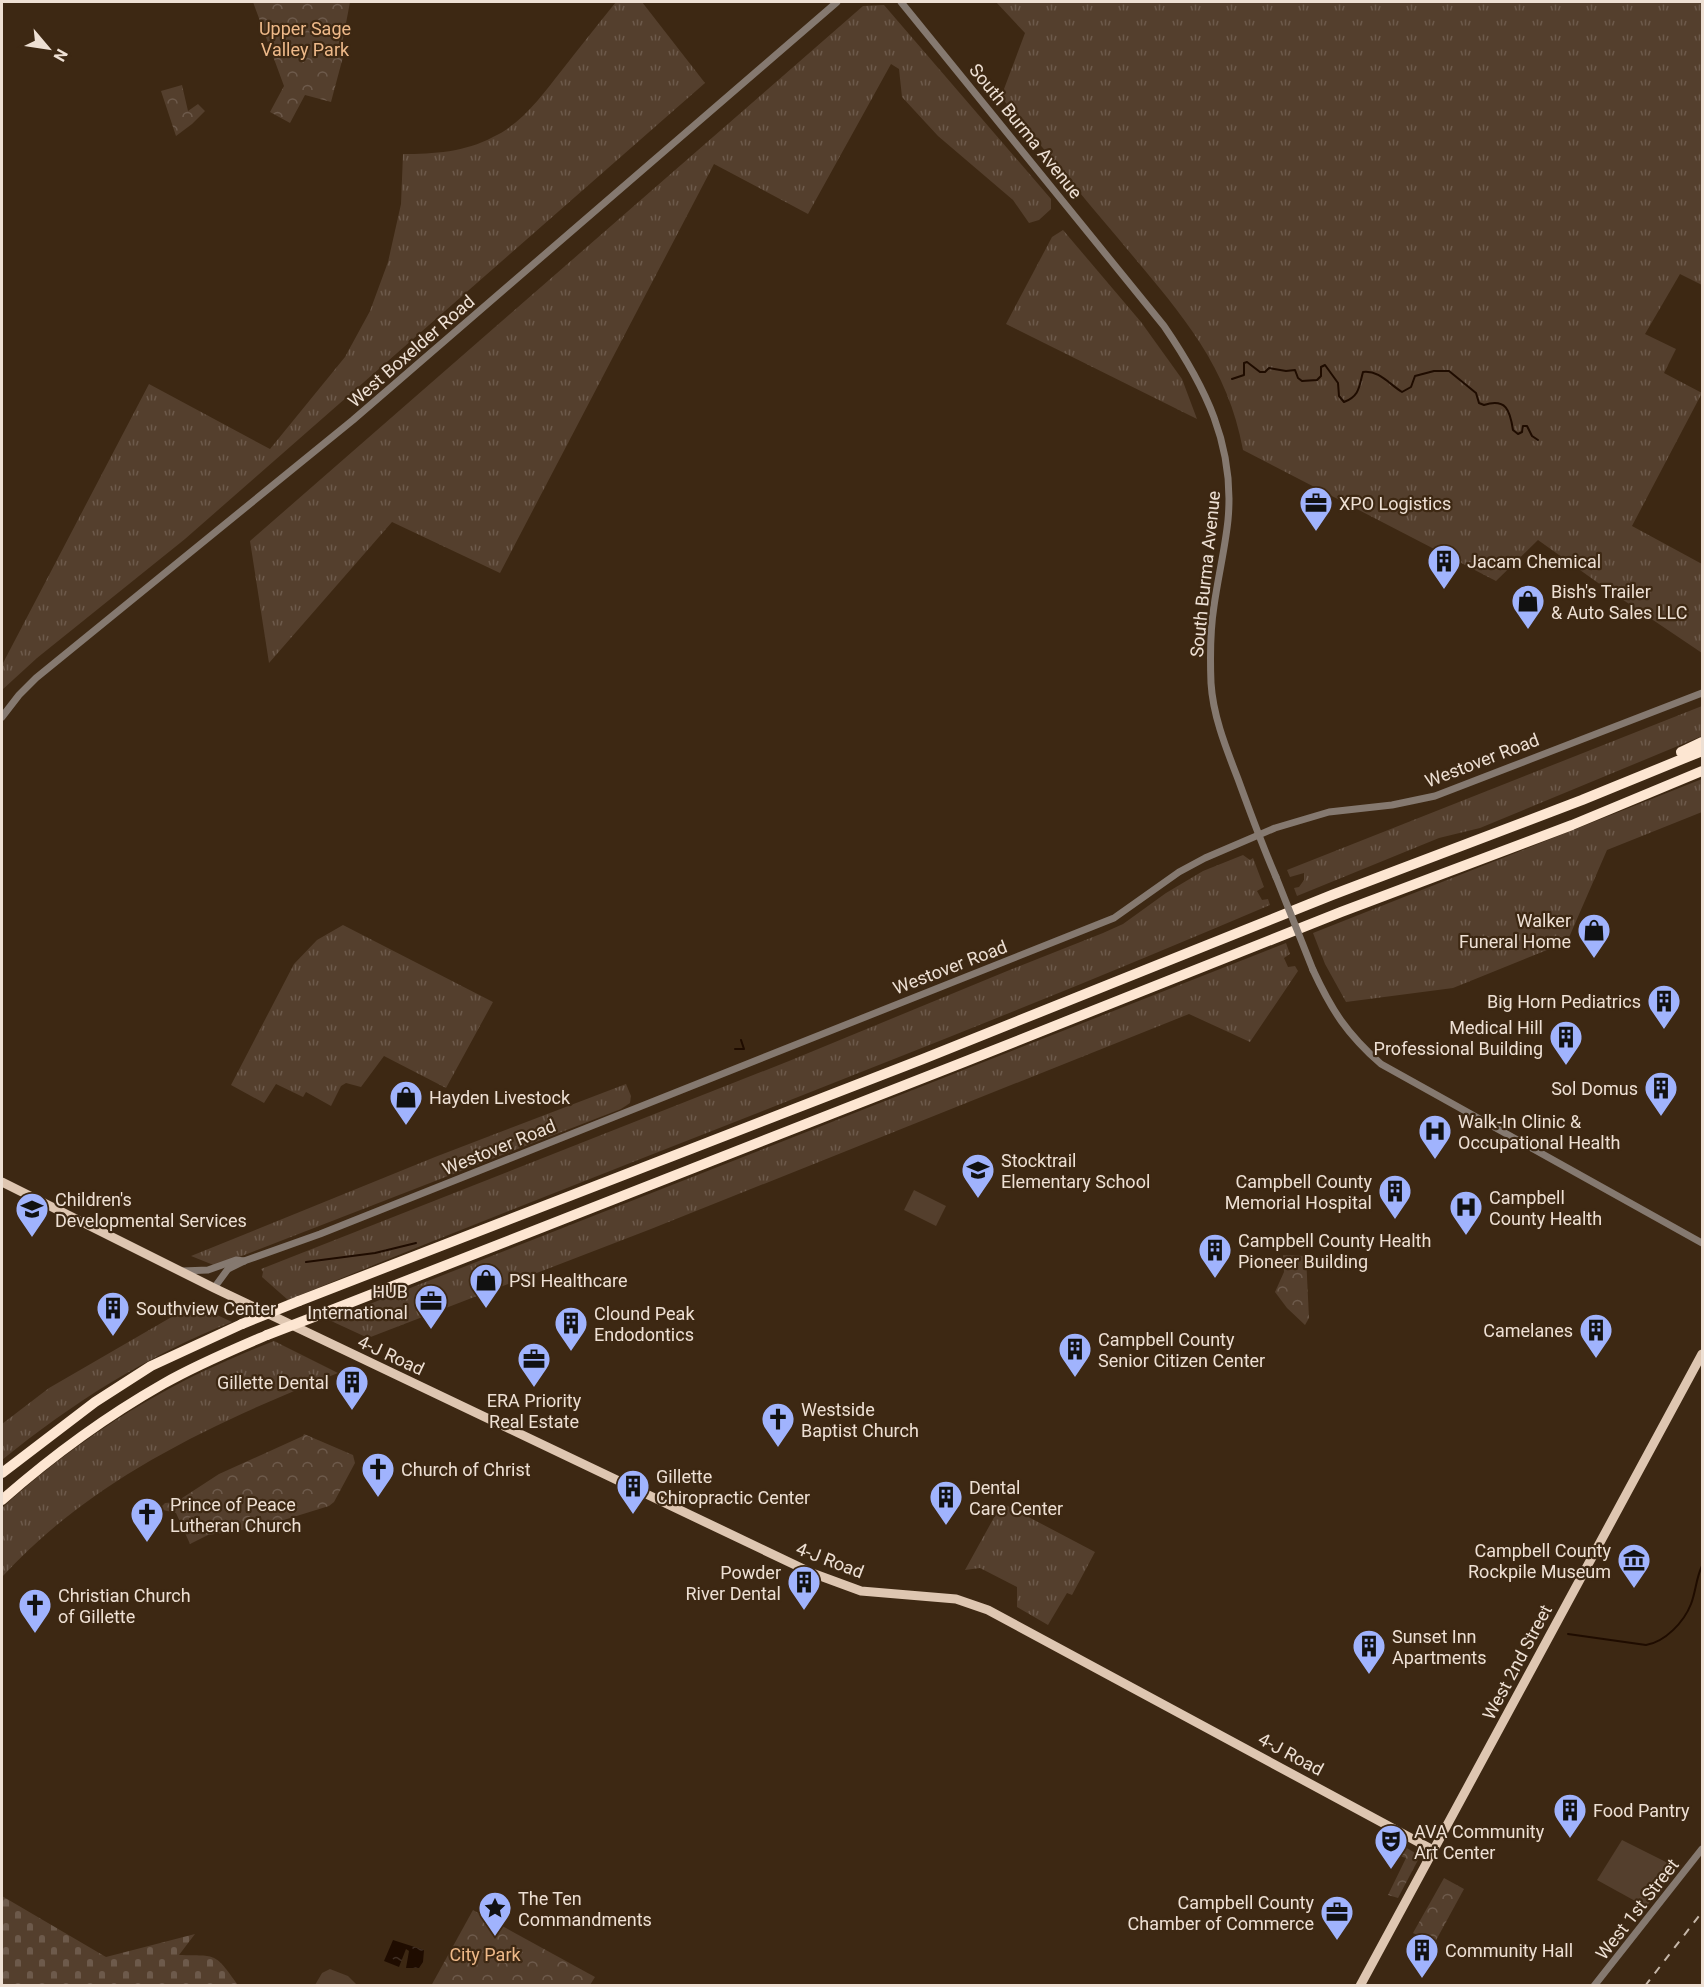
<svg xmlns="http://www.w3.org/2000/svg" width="1704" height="1987" viewBox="0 0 1704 1987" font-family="Roboto,sans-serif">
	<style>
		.grass { fill: url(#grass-tufts) }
		.forest { fill: url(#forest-crowns) }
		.cemetery { fill: url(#cemetery-stones) }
		.garden { fill: #543f2d }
		.water { fill: url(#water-ripples) }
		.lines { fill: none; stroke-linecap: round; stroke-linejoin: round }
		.stream { stroke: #1f0c00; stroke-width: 2 }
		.minor { stroke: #857970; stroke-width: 7 }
		.major { stroke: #dec6b1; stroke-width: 9 }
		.highway { stroke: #fde6d2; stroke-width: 10 }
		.rail { stroke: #c6b7a9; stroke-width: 2; stroke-dasharray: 8 8; stroke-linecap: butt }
		.minor-bridge { stroke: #857970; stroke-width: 7 }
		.highway-bridge { stroke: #fde6d2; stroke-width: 10 }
		.labels { text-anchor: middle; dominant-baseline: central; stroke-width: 4.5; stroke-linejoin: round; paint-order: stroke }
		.park-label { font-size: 18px; fill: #eeb989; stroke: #3d2813 }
		.street-label { font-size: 18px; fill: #eee0d4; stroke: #3d2813 }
		.poi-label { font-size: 18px; fill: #eee0d4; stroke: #3d2813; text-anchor: start }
	</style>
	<defs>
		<pattern id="grass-tufts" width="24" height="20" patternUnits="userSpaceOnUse" patternTransform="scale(1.5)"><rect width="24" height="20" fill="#543f2d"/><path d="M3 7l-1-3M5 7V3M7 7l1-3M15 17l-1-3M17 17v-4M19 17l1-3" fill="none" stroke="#6d5a4b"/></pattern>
		<pattern id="forest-crowns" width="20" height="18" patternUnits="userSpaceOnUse" patternTransform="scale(1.5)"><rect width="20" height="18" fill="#543f2d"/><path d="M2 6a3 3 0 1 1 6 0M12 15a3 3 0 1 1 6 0" fill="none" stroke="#6d5a4b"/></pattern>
		<pattern id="cemetery-stones" width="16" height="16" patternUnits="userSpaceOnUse" patternTransform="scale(1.5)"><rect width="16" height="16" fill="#543f2d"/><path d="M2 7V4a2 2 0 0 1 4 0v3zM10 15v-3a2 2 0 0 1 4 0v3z" fill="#6d5a4b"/></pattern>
		<pattern id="water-ripples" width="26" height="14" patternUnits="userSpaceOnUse" patternTransform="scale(1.5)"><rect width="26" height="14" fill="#1f0c00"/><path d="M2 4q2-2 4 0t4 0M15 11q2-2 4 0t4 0" fill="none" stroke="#402f24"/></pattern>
	</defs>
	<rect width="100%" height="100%" fill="#3d2813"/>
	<!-- grass -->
	<g class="grass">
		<path d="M616 2H642L705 83 185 539 37 658 2 690V665L149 384 270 449 345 357 370 311 388 262 401 204 403 154C434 154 465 152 493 137 523 123 542 95 562 70 580 47 598 24 616 2Z"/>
		<path d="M996 2H1702V285L1680 274 1645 334 1676 349 1664 373 1702 393 1632 526 1702 564V653L1601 585 1538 540 1496 581 1243 450C1227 360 1173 305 1117 237 1078 191 1040 144 1001 97L1025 33Z"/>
		<path d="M884 5 1051 199V209L1039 220 1029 223 1013 200 938 136 902 97 899 69 891 64 808 214 714 164 500 573 392 522 269 663 250 541 863 6Z"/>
		<path d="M1063 230 1141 322 1182 379 1197 419 1006 324 1052 237Z"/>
		<path d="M1702 706V736L1480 828 1439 838 1297 896 1294 888 1299 887 1304 880V873L1290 877 1287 870Z"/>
		<path d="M1702 779V812L1607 850 1567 942 1453 988 1346 1002 1325 964 1313 933Z"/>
		<path d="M1243 855 1250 860 1253 858 1264 887 1257 891 1262 900 1268 899 1270 905C945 1044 614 1166 288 1300L262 1277 263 1272 261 1269 789 1061 1012 969 1103 933 1123 924 1166 893 1203 871Z"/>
		<path d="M343 925 493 1002 446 1088 384 1056 361 1087 346 1083 341 1086 331 1106 306 1092 303 1097 276 1084 264 1103 231 1085 294 964 317 940Z"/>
		<path d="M1286 943 1290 954 1284 958 1288 967 1295 966 1298 971 1250 1042 1189 1014 651 1229 368 1338 329 1320Z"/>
		<path d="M626 1084 631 1096 630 1103 621 1109 216 1266 191 1256 435 1157Z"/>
		<path d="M194 1304 232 1322C148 1355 72 1403 2 1460V1424L49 1388Z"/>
		<path d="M274 1341 338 1373C216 1422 92 1478 2 1577V1508C63 1452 139 1400 215 1366 234 1357 254 1349 274 1341Z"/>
		<path d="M1002 1503 1095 1552 1072 1595 1067 1593 1048 1625 1017 1607V1587L980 1568 965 1570Z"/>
	</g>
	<!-- forest -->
	<g class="forest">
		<path d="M253 2H350L343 39V57L331 102 305 95 290 123 270 112 284 86Z"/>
		<path d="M182 85 188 111 198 104 205 111 192 124 176 136 161 91Z"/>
		<path d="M1283 1255 1306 1256 1309 1318 1305 1325 1287 1308 1275 1292 1284 1272Z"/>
		<path d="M304 1434 353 1455 355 1463 334 1502 329 1506 261 1527 208 1535 190 1544 176 1513 159 1509 165 1503 176 1502 219 1474 303 1436Z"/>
		<path d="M1405 1847 1417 1854 1418 1860 1398 1898 1388 1895 1406 1858 1400 1856Z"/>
		<path d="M1444 1878 1464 1889 1434 1944 1413 1933Z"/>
		<path d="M473 1910 595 1977 590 1985 431 1986Z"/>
	</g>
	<!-- cemetery -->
	<path class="cemetery" d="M2 1896 106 1957 195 1934 179 1955C218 1956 214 1952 238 1985H2Z"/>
	<!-- garden -->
	<g class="garden">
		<path d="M914 1190 946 1206 936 1226 904 1210Z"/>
		<path d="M1622 1840 1672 1865 1674 1872 1646 1907 1597 1880Z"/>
		<path d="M330 1969 348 1976 357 1985H315L322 1973Z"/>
	</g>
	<!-- water -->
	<path class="water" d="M393 1940 424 1950 423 1962 419 1968H406L409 1951 406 1949 399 1967 384 1961Z"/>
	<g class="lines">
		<!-- stream -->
		<g class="stream">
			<path d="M1232 379 1244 375V363L1247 362 1260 372H1265L1269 368 1286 371 1295 370 1298 378 1302 381 1317 380 1321 376V367L1325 365 1338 383 1339 396 1344 402C1360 396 1359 386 1363 372 1379 370 1389 384 1402 392L1411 387 1415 376 1434 371H1449L1476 393 1479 403 1484 405C1506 398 1510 410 1513 430L1518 434 1522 432 1523 426H1527L1532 436 1538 440"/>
			<path d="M735 1049H744L741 1040"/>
			<path d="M306 1262 375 1253 416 1243"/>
			<path d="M1536 1620 1544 1609 1548 1612"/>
			<path d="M1568 1634 1646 1645C1665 1642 1684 1622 1691 1604 1696 1591 1696 1578 1702 1566"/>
		</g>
		<!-- minor -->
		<g class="minor">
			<path d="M901 2 1164 326C1205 386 1235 445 1228 520 1225 549 1218 577 1214 606 1210 631 1210 657 1211 683 1213 716 1226 748 1238 779 1250 812 1262 845 1276 877"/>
			<path d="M2 717 19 695 36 678 353 420 837 2"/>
			<path d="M1313 970C1332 1011 1347 1034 1381 1064L1702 1243"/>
			<path d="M182 1271 208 1270 236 1260 244 1261"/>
			<path d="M214 1288 228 1269 244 1261 320 1234 1114 918 1179 872 1205 858 1275 828 1329 812 1392 805 1435 796 1702 693"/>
			<path d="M1594 1986 1702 1849"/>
		</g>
		<!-- major -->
		<g class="major">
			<path d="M2 1182 214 1288 812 1573 861 1591 956 1599 988 1610 1433 1850"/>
			<path d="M1360 1986 1702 1354"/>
		</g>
		<!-- highway -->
		<g class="highway">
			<path d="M1681 752 1702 742"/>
			<path d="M299 1301 923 1059 1332 895 1582 800 1702 751"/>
			<path d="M324 1313 964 1062 1341 912 1572 825 1702 771"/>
			<path d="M2 1473 95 1402 151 1366 242 1324"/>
			<path d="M2 1500C52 1456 105 1417 163 1384 196 1365 232 1350 267 1335"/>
		</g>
		<!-- rail -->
		<path class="rail" d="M1645 1986 1702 1912"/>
		<!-- minor-bridge -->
		<path class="minor-bridge" d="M1276 877 1313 970"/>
		<!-- highway-bridge -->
		<g class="highway-bridge">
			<path d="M242 1324 299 1301"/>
			<path d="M267 1335 324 1313"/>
		</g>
	</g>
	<!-- icons -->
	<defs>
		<symbol id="office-pin" viewBox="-11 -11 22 30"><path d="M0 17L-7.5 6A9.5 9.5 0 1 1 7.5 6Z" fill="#a0b3fd" stroke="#3d2813"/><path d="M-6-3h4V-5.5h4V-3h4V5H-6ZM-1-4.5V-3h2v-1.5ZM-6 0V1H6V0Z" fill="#111"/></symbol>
		<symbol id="building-pin" viewBox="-11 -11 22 30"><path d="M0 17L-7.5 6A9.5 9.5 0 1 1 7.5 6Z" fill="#a0b3fd" stroke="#3d2813"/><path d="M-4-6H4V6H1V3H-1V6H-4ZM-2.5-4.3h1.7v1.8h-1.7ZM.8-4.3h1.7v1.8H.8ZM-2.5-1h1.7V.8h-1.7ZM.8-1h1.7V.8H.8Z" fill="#111"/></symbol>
		<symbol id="shop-pin" viewBox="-11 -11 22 30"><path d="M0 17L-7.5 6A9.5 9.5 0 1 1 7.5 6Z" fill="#a0b3fd" stroke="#3d2813"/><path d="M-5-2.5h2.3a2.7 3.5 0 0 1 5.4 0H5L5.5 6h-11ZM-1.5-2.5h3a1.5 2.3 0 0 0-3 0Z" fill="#111"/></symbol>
		<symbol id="hospital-pin" viewBox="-11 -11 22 30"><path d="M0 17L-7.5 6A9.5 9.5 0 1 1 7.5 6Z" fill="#a0b3fd" stroke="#3d2813"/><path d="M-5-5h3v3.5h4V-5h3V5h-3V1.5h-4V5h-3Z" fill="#111"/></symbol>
		<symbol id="school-pin" viewBox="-11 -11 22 30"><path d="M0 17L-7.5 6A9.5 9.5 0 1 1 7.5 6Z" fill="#a0b3fd" stroke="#3d2813"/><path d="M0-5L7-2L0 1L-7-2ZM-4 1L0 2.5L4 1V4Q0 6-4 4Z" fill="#111"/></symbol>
		<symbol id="church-pin" viewBox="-11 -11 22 30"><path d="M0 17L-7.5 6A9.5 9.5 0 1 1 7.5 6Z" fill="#a0b3fd" stroke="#3d2813"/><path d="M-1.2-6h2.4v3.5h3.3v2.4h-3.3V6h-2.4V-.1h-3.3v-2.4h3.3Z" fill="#111"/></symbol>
		<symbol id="museum-pin" viewBox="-11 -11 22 30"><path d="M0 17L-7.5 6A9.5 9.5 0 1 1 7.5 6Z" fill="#a0b3fd" stroke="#3d2813"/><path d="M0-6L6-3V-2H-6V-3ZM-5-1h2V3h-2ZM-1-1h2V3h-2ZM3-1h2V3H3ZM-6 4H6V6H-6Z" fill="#111"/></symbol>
		<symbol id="theatre-pin" viewBox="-11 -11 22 30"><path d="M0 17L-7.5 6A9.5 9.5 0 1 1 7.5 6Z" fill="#a0b3fd" stroke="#3d2813"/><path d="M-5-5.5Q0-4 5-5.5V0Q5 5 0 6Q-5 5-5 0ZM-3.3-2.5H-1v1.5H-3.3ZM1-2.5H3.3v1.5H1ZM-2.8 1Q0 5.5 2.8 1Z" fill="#111"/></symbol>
		<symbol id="sight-pin" viewBox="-11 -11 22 30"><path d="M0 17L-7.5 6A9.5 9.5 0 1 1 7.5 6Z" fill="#a0b3fd" stroke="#3d2813"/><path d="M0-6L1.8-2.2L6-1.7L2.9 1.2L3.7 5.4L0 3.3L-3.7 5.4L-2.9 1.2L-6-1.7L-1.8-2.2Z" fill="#111"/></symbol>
	</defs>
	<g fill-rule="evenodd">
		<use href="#office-pin" x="1297" y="484" width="38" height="52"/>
		<use href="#building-pin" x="1425" y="542" width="38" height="52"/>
		<use href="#shop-pin" x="1509" y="582" width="38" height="52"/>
		<use href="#shop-pin" x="1575" y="911" width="38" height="52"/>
		<use href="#building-pin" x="1645" y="982" width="38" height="52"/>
		<use href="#building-pin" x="1547" y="1018" width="38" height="52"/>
		<use href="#building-pin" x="1642" y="1069" width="38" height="52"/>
		<use href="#shop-pin" x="387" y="1078" width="38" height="52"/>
		<use href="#hospital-pin" x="1416" y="1112" width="38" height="52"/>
		<use href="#school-pin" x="959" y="1151" width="38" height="52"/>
		<use href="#building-pin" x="1376" y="1172" width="38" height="52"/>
		<use href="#hospital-pin" x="1447" y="1188" width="38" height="52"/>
		<use href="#school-pin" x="13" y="1190" width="38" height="52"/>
		<use href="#building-pin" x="1196" y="1231" width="38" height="52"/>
		<use href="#shop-pin" x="467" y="1261" width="38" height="52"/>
		<use href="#office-pin" x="412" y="1282" width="38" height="52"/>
		<use href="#building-pin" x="94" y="1289" width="38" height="52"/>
		<use href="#building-pin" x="552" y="1304" width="38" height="52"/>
		<use href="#building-pin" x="1577" y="1311" width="38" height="52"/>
		<use href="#building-pin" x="1056" y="1330" width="38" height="52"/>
		<use href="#office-pin" x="515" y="1340" width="38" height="52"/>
		<use href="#building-pin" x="333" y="1363" width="38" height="52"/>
		<use href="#church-pin" x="759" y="1400" width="38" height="52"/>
		<use href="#church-pin" x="359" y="1450" width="38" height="52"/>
		<use href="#building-pin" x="614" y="1467" width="38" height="52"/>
		<use href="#building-pin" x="927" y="1478" width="38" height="52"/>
		<use href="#church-pin" x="128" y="1495" width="38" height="52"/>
		<use href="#museum-pin" x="1615" y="1541" width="38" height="52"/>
		<use href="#building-pin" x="785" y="1563" width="38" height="52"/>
		<use href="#church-pin" x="16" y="1586" width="38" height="52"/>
		<use href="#building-pin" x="1350" y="1627" width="38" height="52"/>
		<use href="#building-pin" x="1551" y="1791" width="38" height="52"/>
		<use href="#theatre-pin" x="1372" y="1822" width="38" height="52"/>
		<use href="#sight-pin" x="476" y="1889" width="38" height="52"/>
		<use href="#office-pin" x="1318" y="1893" width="38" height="52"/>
		<use href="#building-pin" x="1403" y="1931" width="38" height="52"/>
	</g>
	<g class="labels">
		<!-- park labels -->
		<g class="park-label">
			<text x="305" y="28">Upper Sage<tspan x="305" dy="21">Valley Park</tspan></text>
			<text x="485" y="1954">City Park</text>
		</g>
		<!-- street labels -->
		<g class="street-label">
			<text transform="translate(1026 131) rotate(51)">South Burma Avenue</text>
			<text transform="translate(411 351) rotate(-41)">West Boxelder Road</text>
			<text transform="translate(1205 574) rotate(-84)">South Burma Avenue</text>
			<text transform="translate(1482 760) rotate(-21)">Westover Road</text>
			<text transform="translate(950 967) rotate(-21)">Westover Road</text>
			<text transform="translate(499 1147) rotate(-22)">Westover Road</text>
			<text transform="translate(391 1355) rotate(25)">4-J Road</text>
			<text transform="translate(830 1560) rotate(21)">4-J Road</text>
			<text transform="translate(1517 1662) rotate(-62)">West 2nd Street</text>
			<text transform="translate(1291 1754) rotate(28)">4-J Road</text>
			<text transform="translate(1637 1909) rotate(-52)">West 1st Street</text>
		</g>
		<!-- poi labels -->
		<g class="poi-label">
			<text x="1339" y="503">XPO Logistics</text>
			<text x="1467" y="561">Jacam Chemical</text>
			<text x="1551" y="591">Bish's Trailer<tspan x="1551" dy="21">&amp; Auto Sales LLC</tspan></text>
			<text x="1571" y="920" text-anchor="end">Walker<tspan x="1571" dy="21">Funeral Home</tspan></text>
			<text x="1641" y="1001" text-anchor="end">Big Horn Pediatrics</text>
			<text x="1543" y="1027" text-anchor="end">Medical Hill<tspan x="1543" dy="21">Professional Building</tspan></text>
			<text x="1638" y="1088" text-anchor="end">Sol Domus</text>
			<text x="429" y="1097">Hayden Livestock</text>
			<text x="1458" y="1121">Walk-In Clinic &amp;<tspan x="1458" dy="21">Occupational Health</tspan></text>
			<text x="1001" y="1160">Stocktrail<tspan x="1001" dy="21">Elementary School</tspan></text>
			<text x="1372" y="1181" text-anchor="end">Campbell County<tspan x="1372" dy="21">Memorial Hospital</tspan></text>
			<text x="1489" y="1197">Campbell<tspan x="1489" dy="21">County Health</tspan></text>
			<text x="55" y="1199">Children's<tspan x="55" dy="21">Developmental Services</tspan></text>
			<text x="1238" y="1240">Campbell County Health<tspan x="1238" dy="21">Pioneer Building</tspan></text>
			<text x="509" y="1280">PSI Healthcare</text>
			<text x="408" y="1291" text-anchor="end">HUB<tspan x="408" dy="21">International</tspan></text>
			<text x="136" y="1308">Southview Center</text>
			<text x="594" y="1313">Clound Peak<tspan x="594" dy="21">Endodontics</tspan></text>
			<text x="1573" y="1330" text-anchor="end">Camelanes</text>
			<text x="1098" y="1339">Campbell County<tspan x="1098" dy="21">Senior Citizen Center</tspan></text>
			<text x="329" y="1382" text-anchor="end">Gillette Dental</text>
			<text x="534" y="1400" text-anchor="middle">ERA Priority<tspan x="534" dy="21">Real Estate</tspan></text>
			<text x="801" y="1409">Westside<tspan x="801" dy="21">Baptist Church</tspan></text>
			<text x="401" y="1469">Church of Christ</text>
			<text x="656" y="1476">Gillette<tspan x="656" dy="21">Chiropractic Center</tspan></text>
			<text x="969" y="1487">Dental<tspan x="969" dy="21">Care Center</tspan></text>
			<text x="170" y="1504">Prince of Peace<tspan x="170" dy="21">Lutheran Church</tspan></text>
			<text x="1611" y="1550" text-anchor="end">Campbell County<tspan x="1611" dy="21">Rockpile Museum</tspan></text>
			<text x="781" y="1572" text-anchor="end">Powder<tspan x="781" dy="21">River Dental</tspan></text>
			<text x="58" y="1595">Christian Church<tspan x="58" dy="21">of Gillette</tspan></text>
			<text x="1392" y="1636">Sunset Inn<tspan x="1392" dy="21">Apartments</tspan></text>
			<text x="1593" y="1810">Food Pantry</text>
			<text x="1414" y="1831">AVA Community<tspan x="1414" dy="21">Art Center</tspan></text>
			<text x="518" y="1898">The Ten<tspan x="518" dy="21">Commandments</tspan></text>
			<text x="1314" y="1902" text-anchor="end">Campbell County<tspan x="1314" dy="21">Chamber of Commerce</tspan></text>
			<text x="1445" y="1950">Community Hall</text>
		</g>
	</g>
	<!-- border -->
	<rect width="1704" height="1987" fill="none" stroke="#eee0d4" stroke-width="6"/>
	<!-- north arrow -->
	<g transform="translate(48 48) rotate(119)" stroke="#3d2813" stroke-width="4.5" paint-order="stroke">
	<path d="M0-4.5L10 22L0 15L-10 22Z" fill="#eee0d4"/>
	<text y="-9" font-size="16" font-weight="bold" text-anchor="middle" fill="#eee0d4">N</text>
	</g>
</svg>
